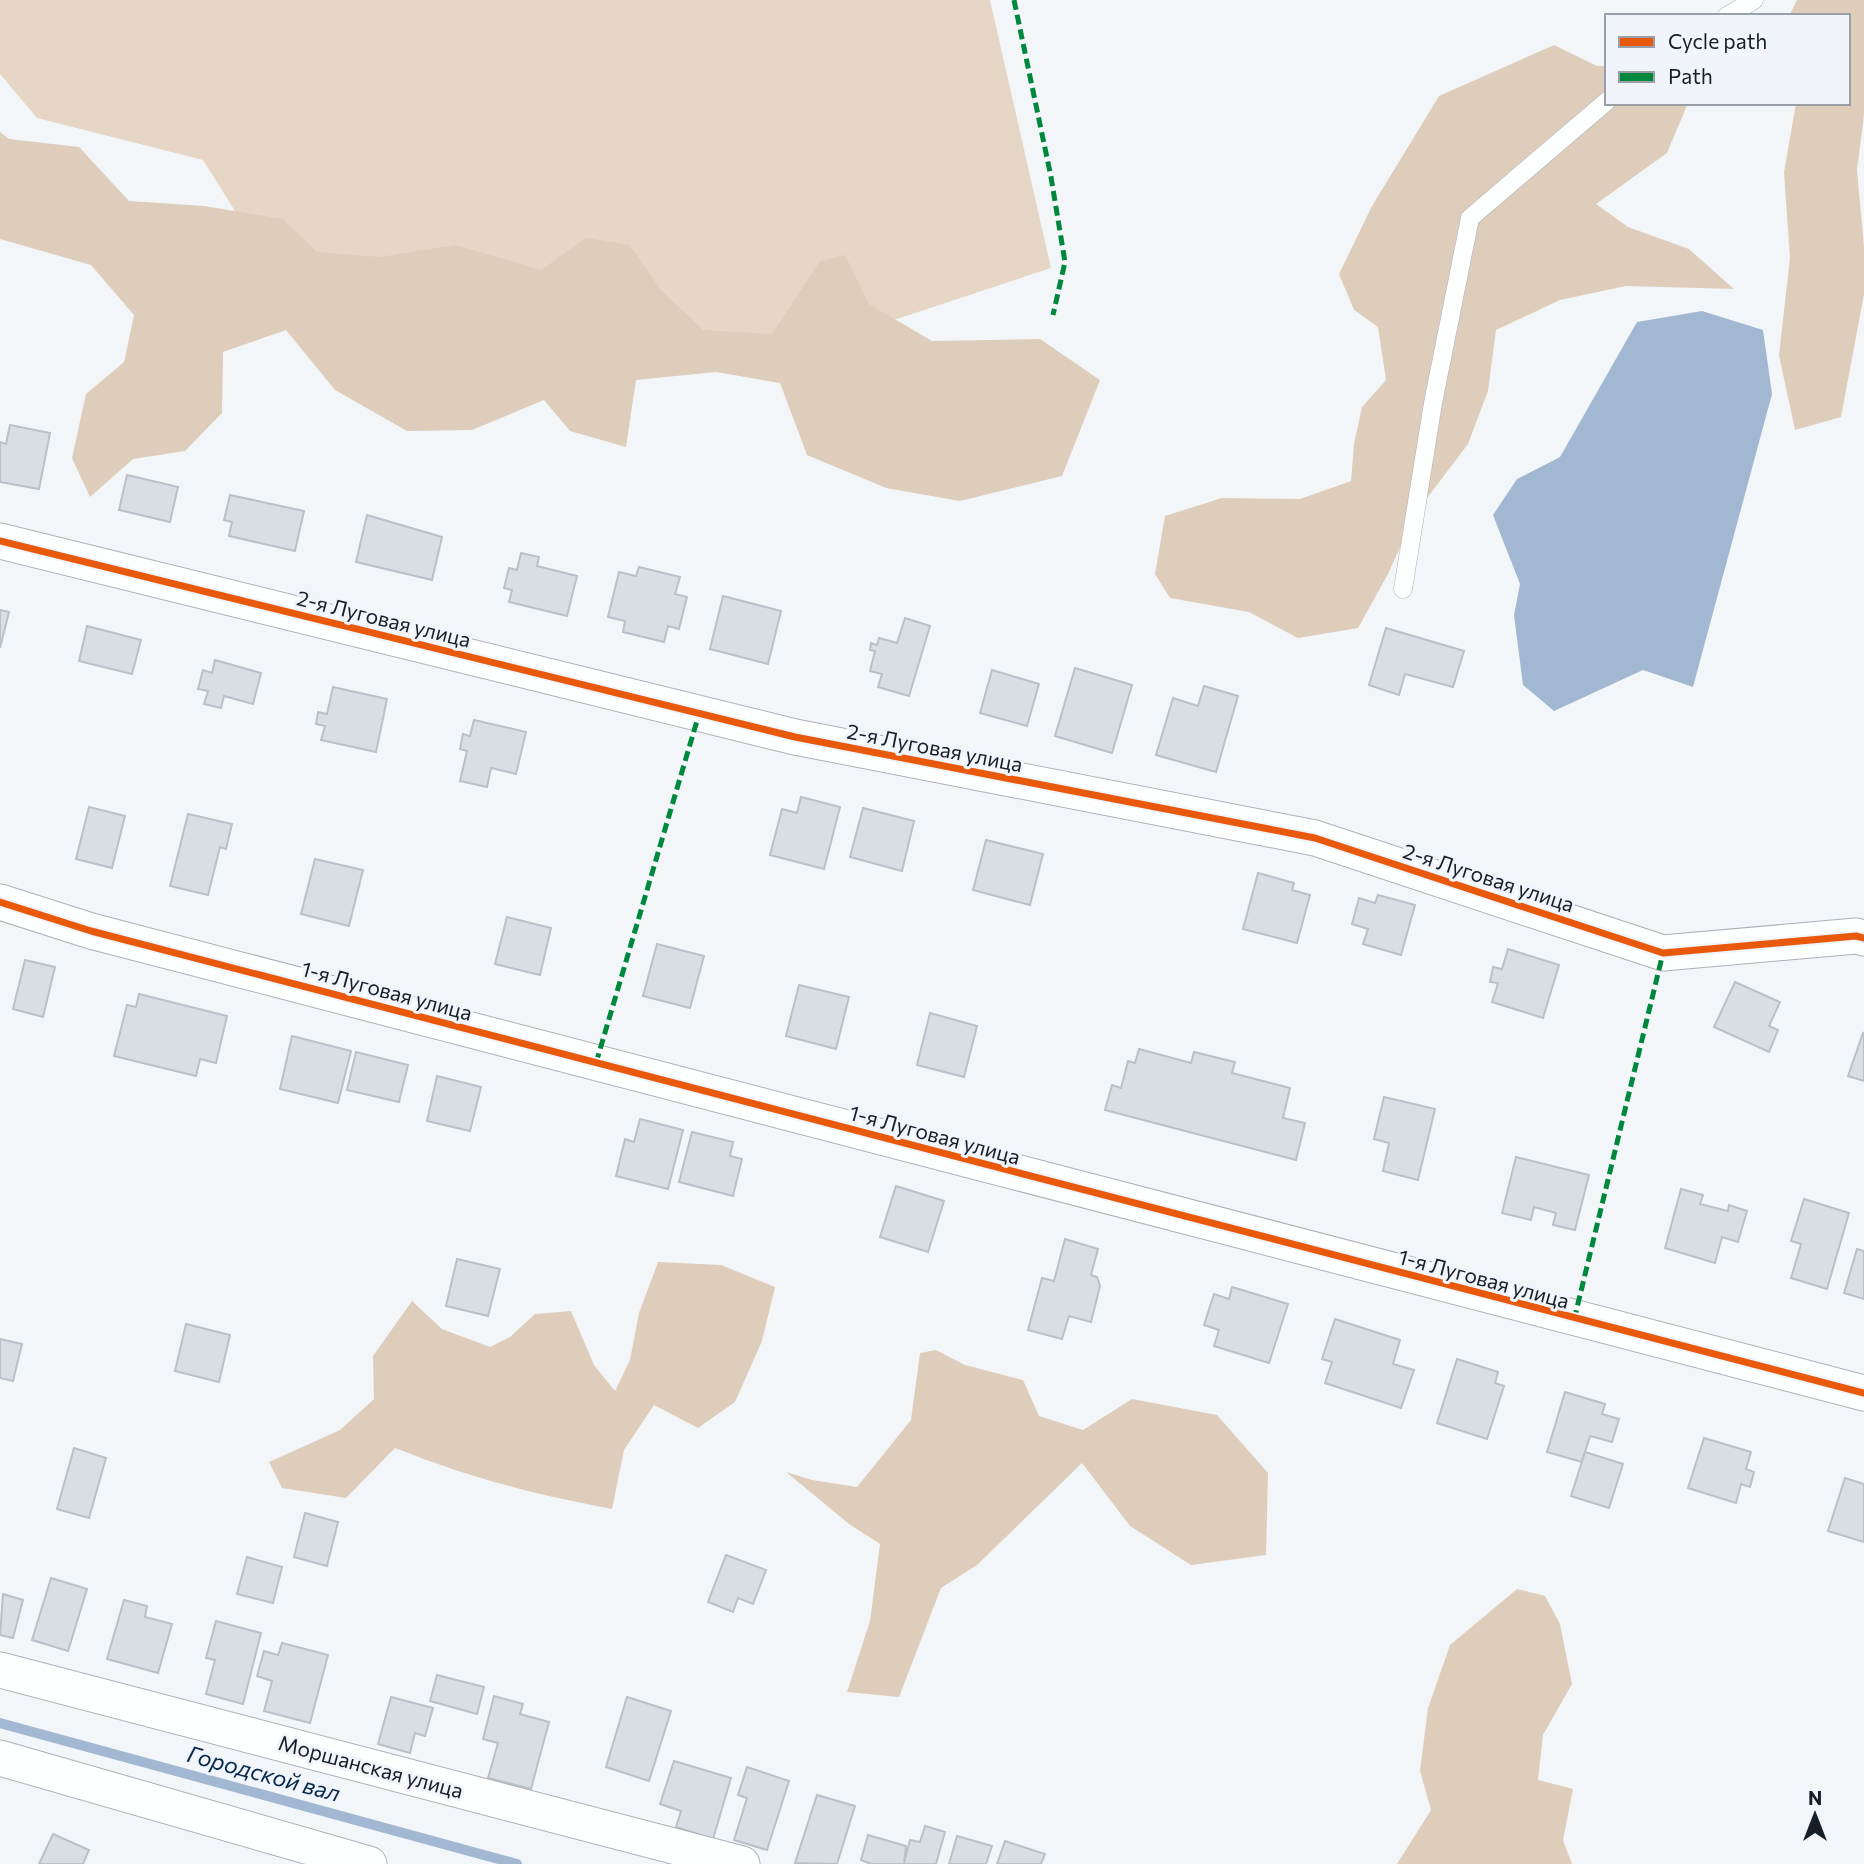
<svg xmlns="http://www.w3.org/2000/svg" width="1864" height="1864" viewBox="0 0 1864 1864" font-family="Commissioner,sans-serif">
	<style>
		.green { fill: #e6d6c5 }
		.forest { fill: #decdba }
		.water { fill: #a2b8d2 }
		.lines { fill: none; stroke-linecap: round; stroke-linejoin: round }
		.stream { stroke: #a2b8d2; stroke-width: 10 }
		.building { fill: #d9dee4; stroke: #bac0c6; stroke-width: 2 }
		.service-casing { stroke: #acb1b7; stroke-width: 19 }
		.minor-casing { stroke: #acb1b7; stroke-width: 37 }
		.service { stroke: #fdfefe; stroke-width: 18 }
		.minor { stroke: #fdfefe; stroke-width: 35 }
		.quiet { stroke: #00873e; stroke-width: 5; stroke-dasharray: 10 5; stroke-linecap: butt }
		.cycleway-casing { stroke: #f1f5fb; stroke-width: 11 }
		.cycleway { stroke: #e8590c; stroke-width: 7 }
		.labels { text-anchor: middle; dominant-baseline: central; stroke-width: 6; stroke-linejoin: round; paint-order: stroke }
		.street-label { font-size: 21px; fill: #161e27; stroke: #f1f5fb }
		.water-label { font-size: 23px; font-style: italic; fill: #072a4c; stroke: #f1f5fb }
	</style>
	<rect width="100%" height="100%" fill="#f3f6f9"/>
	<!-- green -->
	<path class="green" d="M0 0H990L1051 268 803 350 292 302 203 160 37 118 0 74Z"/>
	<!-- forest -->
	<g class="forest">
		<path d="M1797 0H1864V115L1857 170 1864 246V294L1841 417 1795 430 1779 355 1790 258 1784 172 1796 103H1848V16H1789Z"/>
		<path d="M1554 45 1597 66H1607V103H1688L1667 153 1596 204 1628 227 1689 249 1734 289 1626 286 1560 300 1496 330 1488 391 1468 444 1415 514 1388 574 1358 628 1298 638 1249 612 1170 598 1155 574 1165 516 1222 498 1300 499 1351 481 1354 444 1362 407 1386 380 1378 327 1354 310 1339 274 1372 206 1439 96Z"/>
		<path d="M0 132 9 139 79 147 129 201 204 206 283 219 317 252 380 257 456 245 541 270 586 238 630 245 660 289 703 330 772 334 820 261 845 255 869 304 932 341 1040 339 1100 380 1062 476 960 501 886 488 807 455 780 383 716 372 636 380 626 447 570 431 544 400 472 430 407 431 335 390 286 330 223 352 222 413 185 451 133 459 90 497 72 458 86 394 124 362 134 315 91 265 0 239Z"/>
		<path d="M658 1262 721 1265 775 1287 762 1341 735 1402 698 1428 654 1405 624 1450 612 1509C532 1494 471 1478 395 1448L346 1498 282 1488 269 1462 340 1430 374 1399 373 1356 412 1301 442 1329 490 1347 510 1337 535 1314 571 1311 594 1365 615 1391 630 1360 639 1313Z"/>
		<path d="M936 1350 965 1365 1023 1380 1039 1416 1083 1430 1132 1399 1217 1415 1268 1473 1266 1555 1191 1565 1130 1526 1082 1463 977 1565 941 1588 899 1697 847 1692 870 1621 880 1544 849 1524 786 1472 812 1480 857 1487 911 1420 920 1353Z"/>
		<path d="M1517 1589 1545 1596 1560 1624 1572 1684 1543 1735 1538 1780 1573 1789 1563 1840 1572 1864H1397L1431 1810 1420 1771 1428 1708 1450 1645Z"/>
	</g>
	<!-- water -->
	<path class="water" d="M1702 311 1763 330 1772 394 1693 687 1643 670 1554 711 1523 685 1514 615 1520 584 1493 515 1517 479 1560 457 1637 322Z"/>
	<g class="lines">
		<!-- stream -->
		<path class="stream" d="M0 1723 517 1864"/>
	</g>
	<!-- building -->
	<g class="building">
		<path d="M10 425 50 433 39 489 0 482V442L6 444Z"/>
		<path d="M127 475 178 487 170 522 119 510Z"/>
		<path d="M230 495 304 511 295 551 229 536 232 522 224 520Z"/>
		<path d="M367 515 442 537 432 580 356 562Z"/>
		<path d="M521 553 539 557 537 566 577 576 567 616 509 602 512 590 504 588 509 568 517 570Z"/>
		<path d="M639 567 680 577 675 594 687 597 679 629 668 626 664 642 623 632 625 621 608 617 619 572 636 576Z"/>
		<path d="M723 596 781 611 768 664 710 649Z"/>
		<path d="M0 610 9 612 0 648Z"/>
		<path d="M905 618 930 626 909 696 878 687 882 674 870 671 875 651 870 650 871 643 877 645 879 638 897 643Z"/>
		<path d="M87 626 141 640 132 674 79 661Z"/>
		<path d="M1386 628 1464 651 1453 687 1405 674 1399 695 1369 685Z"/>
		<path d="M215 660 261 673 253 704 224 696 221 708 204 704 208 691 198 689 203 670 212 673Z"/>
		<path d="M1075 668 1132 685 1112 753 1055 736Z"/>
		<path d="M992 670 1039 684 1027 726 980 713Z"/>
		<path d="M1204 686 1238 696 1216 772 1156 755 1173 698 1198 706Z"/>
		<path d="M333 687 387 699 376 752 321 740 325 726 316 724 318 712 327 714Z"/>
		<path d="M474 720 526 732 516 774 491 768 487 787 460 781 467 751 460 749 463 734 470 736Z"/>
		<path d="M801 797 840 807 824 869 770 855 782 809 797 813Z"/>
		<path d="M89 807 125 816 112 868 76 859Z"/>
		<path d="M863 808 914 821 902 871 850 857Z"/>
		<path d="M188 814 232 824 226 849 220 847 208 895 170 886Z"/>
		<path d="M986 840 1043 854 1030 905 973 890Z"/>
		<path d="M315 859 363 870 349 926 301 914Z"/>
		<path d="M1258 873 1294 883 1292 890 1310 895 1297 943 1243 929Z"/>
		<path d="M1378 895 1415 905 1401 955 1363 944 1368 929 1352 924 1359 898 1375 903Z"/>
		<path d="M507 917 551 928 540 975 495 964Z"/>
		<path d="M657 944 704 956 690 1008 643 996Z"/>
		<path d="M1508 949 1559 965 1543 1018 1492 1002 1498 983 1490 982 1493 967 1502 969Z"/>
		<path d="M25 960 55 967 43 1017 13 1009Z"/>
		<path d="M1735 982 1780 1002 1769 1026 1778 1030 1769 1052 1714 1027Z"/>
		<path d="M799 985 849 997 836 1049 786 1036Z"/>
		<path d="M139 994 227 1016 216 1063 200 1059 196 1076 114 1056 127 1005 136 1007Z"/>
		<path d="M930 1013 977 1026 964 1077 917 1065Z"/>
		<path d="M1863 1033 1864 1034V1081L1848 1076Z"/>
		<path d="M292 1036 351 1051 338 1103 280 1089Z"/>
		<path d="M1139 1049 1191 1063 1194 1052 1235 1062 1232 1073 1290 1088 1283 1118 1305 1123 1296 1160 1105 1110 1112 1085 1121 1088 1128 1061 1135 1063Z"/>
		<path d="M356 1052 408 1065 399 1102 347 1090Z"/>
		<path d="M437 1076 481 1087 470 1131 427 1121Z"/>
		<path d="M1384 1097 1435 1109 1418 1180 1383 1171 1389 1143 1374 1139Z"/>
		<path d="M640 1119 683 1130 668 1189 616 1176 625 1139 634 1142Z"/>
		<path d="M692 1132 733 1142 730 1156 742 1159 733 1196 679 1182Z"/>
		<path d="M1516 1157 1589 1175 1575 1230 1553 1225 1556 1213 1534 1207 1531 1220 1502 1213Z"/>
		<path d="M896 1186 944 1201 928 1252 880 1237Z"/>
		<path d="M1681 1189 1703 1195 1700 1204 1728 1211 1729 1205 1747 1211 1738 1242 1722 1237 1715 1263 1665 1248Z"/>
		<path d="M1804 1199 1849 1213 1827 1289 1791 1278 1801 1244 1791 1241Z"/>
		<path d="M1065 1239 1098 1249 1091 1275 1097 1277 1100 1286 1091 1322 1069 1316 1062 1339 1028 1330 1042 1278 1054 1281Z"/>
		<path d="M1857 1249 1864 1251V1299L1844 1293Z"/>
		<path d="M457 1259 500 1269 488 1316 446 1306Z"/>
		<path d="M1232 1287 1288 1304 1269 1363 1214 1346 1219 1330 1204 1325 1214 1294 1229 1299Z"/>
		<path d="M1335 1319 1400 1340 1393 1364 1414 1370 1401 1408 1325 1383 1332 1362 1322 1359Z"/>
		<path d="M186 1324 230 1335 219 1382 175 1371Z"/>
		<path d="M0 1339 22 1344 13 1381 0 1378Z"/>
		<path d="M1457 1359 1498 1372 1495 1383 1504 1386 1487 1439 1437 1423Z"/>
		<path d="M1565 1392 1605 1404 1602 1414 1619 1419 1612 1442 1590 1436 1582 1462 1547 1452Z"/>
		<path d="M1704 1438 1751 1452 1746 1469 1754 1472 1750 1487 1741 1484 1736 1503 1688 1488Z"/>
		<path d="M74 1448 106 1458 89 1518 57 1509Z"/>
		<path d="M1585 1452 1623 1464 1609 1508 1571 1496Z"/>
		<path d="M1845 1478 1864 1484V1542L1828 1531Z"/>
		<path d="M305 1513 338 1522 327 1566 294 1557Z"/>
		<path d="M726 1555 766 1570 753 1604 738 1598 733 1612 708 1602Z"/>
		<path d="M247 1557 282 1567 273 1603 237 1594Z"/>
		<path d="M51 1578 87 1589 68 1651 32 1640Z"/>
		<path d="M3 1594 23 1600 13 1638 0 1635Z"/>
		<path d="M124 1600 147 1606 145 1617 172 1624 158 1673 107 1659Z"/>
		<path d="M216 1621 261 1633 243 1704 206 1694 215 1660 206 1658Z"/>
		<path d="M282 1643 328 1655 310 1723 264 1711 272 1681 257 1676 264 1651 278 1655Z"/>
		<path d="M437 1675 484 1687 477 1714 430 1701Z"/>
		<path d="M494 1696 523 1704 520 1714 549 1722 531 1789 488 1778 498 1743 483 1739Z"/>
		<path d="M391 1697 433 1708 425 1736 415 1733 410 1753 378 1744Z"/>
		<path d="M627 1697 671 1711 649 1781 606 1767Z"/>
		<path d="M674 1761 731 1778 713 1839 676 1827 681 1811 660 1804Z"/>
		<path d="M747 1767 789 1781 767 1850 734 1840 747 1798 738 1795Z"/>
		<path d="M817 1795 855 1806 837 1864 795 1863Z"/>
		<path d="M925 1826 945 1832 936 1864H871L861 1860 868 1835 906 1846 904 1863 910 1840 920 1842Z"/>
		<path d="M53 1834 89 1850 83 1864H39Z"/>
		<path d="M957 1836 992 1846 986 1864H949Z"/>
		<path d="M1005 1841 1045 1854 1041 1864H997Z"/>
	</g>
	<g class="lines">
		<defs>
			<g id="service">
				<path d="M1727 16 1754 0"/>
				<path d="M1403 589 1433 403 1470 218 1607 101"/>
			</g>
			<g id="minor">
				<path d="M0 541 795 737 1315 838 1663 953 1856 936 1864 938"/>
				<path d="M0 902 91 931 1864 1393"/>
				<path d="M0 1670 742 1864"/>
				<path d="M0 1758 369 1864"/>
			</g>
		</defs>
		<!-- service casing -->
		<use href="#service" class="service-casing"/>
		<!-- minor casing -->
		<use href="#minor" class="minor-casing"/>
		<!-- service -->
		<use href="#service" class="service"/>
		<!-- minor -->
		<use href="#minor" class="minor"/>
		<!-- quiet -->
		<g class="quiet">
			<path d="M1014 0 1051 177 1065 262 1053 315"/>
			<path d="M596 1063 699 714"/>
			<path d="M1574 1320 1663 953"/>
		</g>
		<defs>
			<g id="cycleway">
				<path d="M0 541 795 737 1315 838 1663 953 1856 936 1864 938"/>
				<path d="M0 902 91 931 1864 1393"/>
			</g>
		</defs>
		<!-- cycleway casing -->
		<use href="#cycleway" class="cycleway-casing"/>
		<!-- cycleway -->
		<use href="#cycleway" class="cycleway"/>
	</g>
	<g class="labels">
		<!-- street labels -->
		<g class="street-label">
			<text transform="translate(384 618) rotate(14)">2-я Луговая улица</text>
			<text transform="translate(935 747) rotate(11)">2-я Луговая улица</text>
			<text transform="translate(1489 877) rotate(18)">2-я Луговая улица</text>
			<text transform="translate(387 990) rotate(15)">1-я Луговая улица</text>
			<text transform="translate(935 1134) rotate(15)">1-я Луговая улица</text>
			<text transform="translate(1484 1278) rotate(15)">1-я Луговая улица</text>
			<text transform="translate(371 1766) rotate(15)">Моршанская улица</text>
		</g>
		<!-- water labels -->
		<g class="water-label">
			<text transform="translate(264 1773) rotate(15)">Городской вал</text>
		</g>
	</g>
	<!-- legend -->
	<rect x="1605" y="14" width="245" height="91" fill="#f1f5fb" stroke="#999fa6" stroke-width="2"/>
	<rect x="1619" y="37" width="35" height="10" fill="#e8590c" stroke="#999fa6" stroke-width="2"/>
	<text x="1668" y="49" font-size="21" fill="#161e27">Cycle path</text>
	<rect x="1619" y="72" width="35" height="10" fill="#00873e" stroke="#999fa6" stroke-width="2"/>
	<text x="1668" y="84" font-size="21" fill="#161e27">Path</text>
	<!-- north arrow -->
	<g transform="translate(1815 1815)" stroke="#f1f5fb" stroke-width="5" paint-order="stroke">
	<path d="M0-5L12 26L0 18L-12 26Z" fill="#161e27"/>
	<text y="-10" font-size="19" font-weight="bold" text-anchor="middle" fill="#161e27">N</text>
	</g>
</svg>
